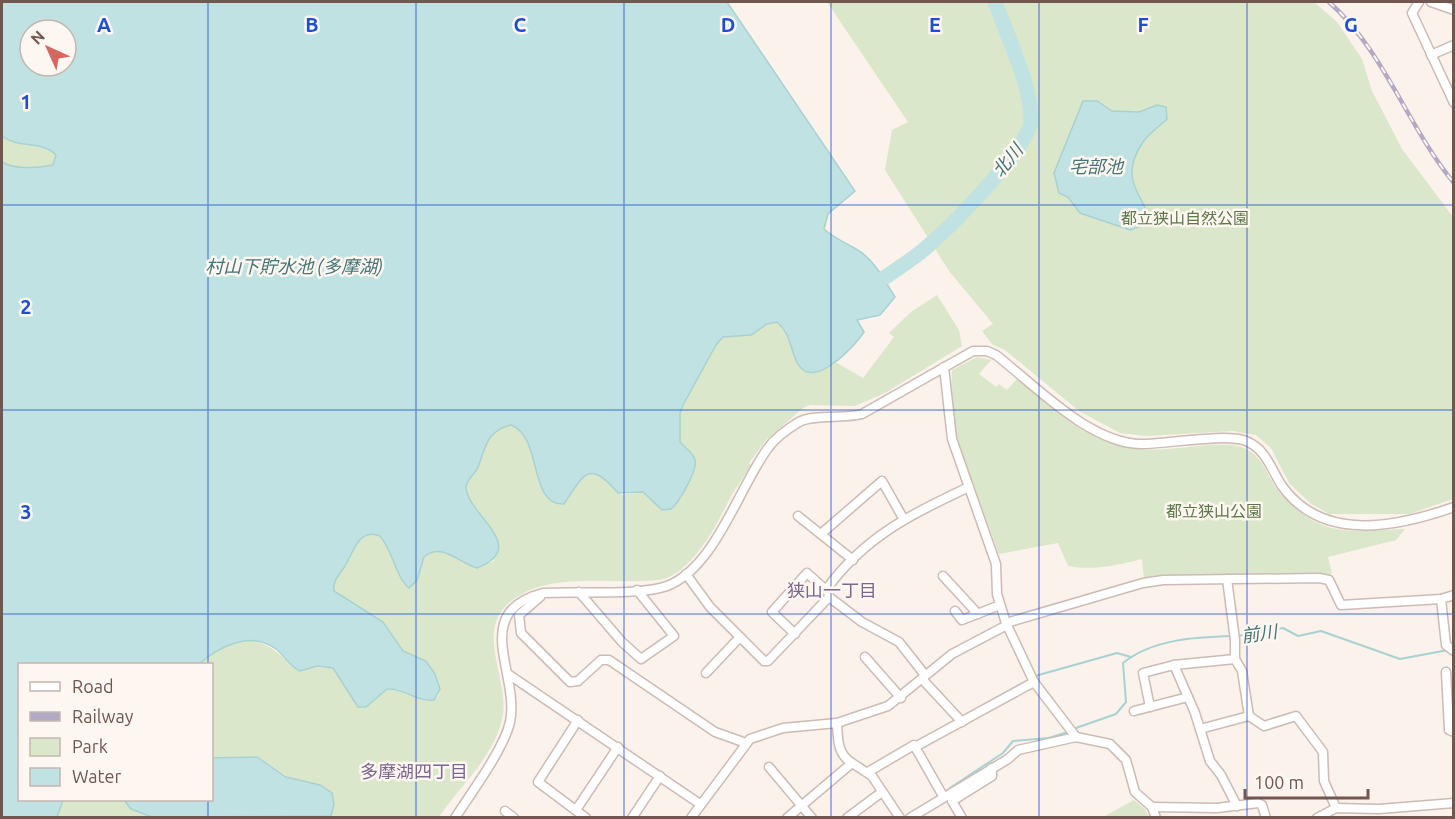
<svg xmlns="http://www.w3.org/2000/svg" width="1455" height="819" viewBox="0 0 1455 819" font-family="Ubuntu,'Noto Sans JP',sans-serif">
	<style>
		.green { fill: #dae7ca }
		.water { fill: #c1e2e2; stroke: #a8d2d2; stroke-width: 1.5; fill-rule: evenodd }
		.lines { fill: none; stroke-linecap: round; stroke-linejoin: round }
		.stream { stroke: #a8d2d2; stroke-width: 2 }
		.river { stroke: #c1e2e2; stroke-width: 15 }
		.minor-casing { stroke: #cdbbb4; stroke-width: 11 }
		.minor { stroke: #fff; stroke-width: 8 }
		.rail-casing { stroke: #b3a9c3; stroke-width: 4.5 }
		.rail { stroke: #fdf6f1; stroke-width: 2; stroke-dasharray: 7; stroke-linecap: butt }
		.grid { fill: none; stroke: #1d4ed8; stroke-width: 1.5; stroke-opacity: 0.55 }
		.labels { text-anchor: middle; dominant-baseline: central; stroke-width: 5; stroke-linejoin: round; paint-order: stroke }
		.park-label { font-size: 16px; fill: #5e774a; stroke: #fdf6f1 }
		.water-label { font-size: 18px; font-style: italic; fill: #467576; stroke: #fdf6f1 }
		.neighbourhood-label { font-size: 18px; fill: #7b688d; stroke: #fdf6f1 }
		.grid-label { font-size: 20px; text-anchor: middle; font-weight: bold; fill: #1d4ed8; stroke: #fdf6f1; stroke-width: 5; stroke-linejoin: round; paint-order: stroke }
	</style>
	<rect width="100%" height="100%" fill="#faf2eb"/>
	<!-- green -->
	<g class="green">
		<path d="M827 2H1314L1337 22 1362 59 1372 91 1402 149 1453 217V499L1410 514H1329L1310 503 1289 483 1271 448 1256 435 1233 431 1147 436 1120 433 1079 411 1005 350 992 344 982 331 993 324 949 271 885 170 892 130 908 122Z"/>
		<path d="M2 136C19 149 40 140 57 155L53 165C38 168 15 170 2 162Z"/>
		<path d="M937 295 959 330 962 346 885 393 855 406 810 405 803 408 766 440 749 463 751 465C744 477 735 489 729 500 716 526 700 558 673 575 661 582 651 580 638 581 595 582 535 573 504 608 479 636 508 681 503 714 496 756 461 784 439 817H330L334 804 332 793 320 785 293 780 257 757 212 758V664H199C232 634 261 631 291 666L333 668 358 707H366L386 689C404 688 424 710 439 695V682L425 661 403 651 383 622 338 595C335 592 333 591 333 587 333 580 341 572 345 566 353 553 358 527 380 536L390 549 403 584 421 566 424 557 432 552H444L477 568 494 561 492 530 467 495 466 487C467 478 475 475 478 467 484 451 489 422 515 426L528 439 551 501 564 504C588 468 588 461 622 495L643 492 662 510C683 493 695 482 693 454L680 442V413L683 404 716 345 723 337 751 335 767 324 777 322C808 351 779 386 837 363L863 378 894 337 889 333 911 312Z"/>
		<path d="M977 357 991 360 979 374 996 387 999 384 1007 390 1017 379C1069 421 1096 454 1168 449 1188 448 1223 441 1241 447 1258 452 1264 467 1273 483 1278 492 1286 499 1294 506 1327 539 1362 530 1405 529L1396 540 1328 557 1332 574 1144 579 1142 559C1118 565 1093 571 1068 566L1058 543 999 554 956 438 951 397 952 370Z"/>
		<path d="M63 800H124L131 809 152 817 57 818Z"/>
		<path d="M1134 800 1145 809 1149 817H1103Z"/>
	</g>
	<!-- water -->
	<g class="water">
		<path d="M2 2H727L855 191 828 214 824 229C834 238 844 242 856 249 874 259 884 280 895 297L880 315 857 320 864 332C854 347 813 391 798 364 789 348 792 335 777 322L767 324 751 335 723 337 716 345 683 405 680 413V442C685 448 693 452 695 460 698 469 679 503 671 509L662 510 643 492 618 493C589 459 584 474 564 504 528 506 543 437 511 425 486 431 486 447 478 467 475 475 467 478 466 487 467 515 531 547 477 568 460 564 442 541 424 557L417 580 409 588C397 580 392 549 380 536 359 527 353 553 345 566 340 574 332 581 334 591L383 622 403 651 426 661 435 674 440 689 434 700C416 702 404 688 387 689L366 707H358L333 668 317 666 300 671C289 666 285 656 276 649 251 630 218 647 199 664H20V800H63L57 817H2V162C15 170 38 168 53 165L56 155C41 140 19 149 2 136ZM30 30H66V66H30Z"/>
		<path d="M1083 101H1097L1112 111 1139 112 1157 105 1166 107 1167 119C1159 127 1149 133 1143 142 1112 187 1157 202 1145 225L1130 230 1080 213 1068 197 1059 193 1054 173Z"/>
		<path d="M257 757 286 777 320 785 332 793 334 804 331 816 152 817 131 809 124 800H212V758Z"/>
	</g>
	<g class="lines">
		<!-- stream -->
		<g class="stream">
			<path d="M1238 636 1283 628 1298 636 1321 631 1400 659 1448 650"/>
			<path d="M1035 676 1117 653 1131 657"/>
			<path d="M985 704 1030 679"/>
			<path d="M1073 729 1116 714 1126 702 1123 663C1153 639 1195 637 1233 636"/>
			<path d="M950 788 1003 753 1013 741 1049 738 1068 732"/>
		</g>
		<!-- river -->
		<path class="river" d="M884 278C898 268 915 258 928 246 951 226 1030 147 1031 120 1031 83 1007 36 995 2"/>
		<defs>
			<g id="minor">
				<path d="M1419 2 1412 13 1454 103"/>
				<path d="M1431 2 1454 10"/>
				<path d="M1431 55 1454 45"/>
				<path d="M944 367 952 439 996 564 997 594 1006 623 1034 682 1076 737"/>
				<path d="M798 516 853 560"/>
				<path d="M822 533 882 481 903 518"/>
				<path d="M686 574 710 607 764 661H768L829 597"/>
				<path d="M943 576 978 614"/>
				<path d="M579 592 622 642 641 659 674 636 637 590"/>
				<path d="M540 597 519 615 521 633 570 682 578 681 601 660H609L715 732 746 743"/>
				<path d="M1441 599 1446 645 1454 651"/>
				<path d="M955 611 962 620 1000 605"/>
				<path d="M1006 623 1143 583 1163 580 1319 578 1329 580 1341 605 1441 599 1454 595"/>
				<path d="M795 634 772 612 807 573 827 591"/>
				<path d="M865 657 901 698"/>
				<path d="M1174 665 1195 713 1210 761 1221 775 1237 806"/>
				<path d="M1446 672 1449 730 1454 732"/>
				<path d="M706 673 740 637"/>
				<path d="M508 674 700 804"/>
				<path d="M925 675 899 642 862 622 829 597 828 587C866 536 913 513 969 487"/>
				<path d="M922 679 962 722"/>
				<path d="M1150 707 1143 673 1174 665 1235 659"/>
				<path d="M1134 711 1188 697"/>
				<path d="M1249 716 1264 726 1296 716 1323 752 1324 781 1336 808"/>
				<path d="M578 720 538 782 586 818"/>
				<path d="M837 723C838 739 837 754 852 763"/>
				<path d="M1200 729 1249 716 1242 671 1235 659V640L1227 579"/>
				<path d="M915 747 1034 682"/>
				<path d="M769 767 812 818"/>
				<path d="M868 772 914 745 943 796"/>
				<path d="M1152 807 1217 808 1258 803 1262 805 1266 818"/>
				<path d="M576 810 618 747"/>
				<path d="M505 811 514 818"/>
				<path d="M455 818C471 793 504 749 510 722 520 674 469 612 543 593 575 591 639 596 667 586 715 568 739 487 768 448 775 438 789 428 799 422 813 414 844 419 862 414L973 351H987L996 355C1036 386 1089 443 1141 444 1167 444 1225 433 1246 441 1266 449 1271 469 1282 486 1323 543 1397 527 1454 507"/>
				<path d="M632 818 660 776"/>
				<path d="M691 818 750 739 783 728 837 723 888 706 952 654 1007 625"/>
				<path d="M787 818 852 763 872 776 900 818"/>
				<path d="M847 818 882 792"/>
				<path d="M910 818 1008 759 1018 750 1076 737 1110 744 1126 760 1135 792 1152 807 1156 818"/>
				<path d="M962 818 952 801 992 776V768"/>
				<path d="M1317 818 1336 808 1379 809 1454 803"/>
			</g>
		</defs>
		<!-- minor casing -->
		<use href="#minor" class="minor-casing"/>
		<!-- minor -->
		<use href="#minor" class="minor"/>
		<defs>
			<path id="rail" d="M1329 2C1385 52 1407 126 1454 183"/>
		</defs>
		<!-- rail casing -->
		<use href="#rail" class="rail-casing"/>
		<!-- rail -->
		<use href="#rail" class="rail"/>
	</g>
	<!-- grid -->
	<path class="grid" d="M208 2V664M416 2V818M624 2V818M831 2V818M1039 2V818M1247 2V818M2 205H1454M2 410H1454M2 614H1454M208 800V818"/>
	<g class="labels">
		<!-- park labels -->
		<g class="park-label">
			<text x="1185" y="218">都立狭山自然公園</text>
			<text x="1214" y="511">都立狭山公園</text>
		</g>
		<!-- water labels -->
		<g class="water-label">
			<text transform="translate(1007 160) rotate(-51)">北川</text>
			<text x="1096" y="166">宅部池</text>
			<text x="294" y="266">村山下貯水池 (多摩湖)</text>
			<text transform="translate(1259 633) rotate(-8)">前川</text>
		</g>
		<!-- neighbourhood labels -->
		<g class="neighbourhood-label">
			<text x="832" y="590">狭山一丁目</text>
			<text x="414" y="771">多摩湖四丁目</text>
		</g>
	</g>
	<g class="grid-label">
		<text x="104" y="32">A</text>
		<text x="312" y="32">B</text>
		<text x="520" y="32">C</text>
		<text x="728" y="32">D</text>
		<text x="935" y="32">E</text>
		<text x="1143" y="32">F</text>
		<text x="1351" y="32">G</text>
		<text x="26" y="109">1</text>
		<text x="26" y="314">2</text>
		<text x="26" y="519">3</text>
	</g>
	<!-- border -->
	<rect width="1455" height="819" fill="none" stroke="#725751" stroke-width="6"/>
	<!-- legend -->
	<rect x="18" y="663" width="195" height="138" fill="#fdf6f1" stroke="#c5b6b1" stroke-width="1.5"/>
	<rect x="30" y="682" width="30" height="9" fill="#ffffff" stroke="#c5b6b1" stroke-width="1.5"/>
	<text x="72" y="693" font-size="18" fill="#725751">Road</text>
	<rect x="30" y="712" width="30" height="9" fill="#b3a9c3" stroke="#c5b6b1" stroke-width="1.5"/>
	<text x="72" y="723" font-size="18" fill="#725751">Railway</text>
	<rect x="30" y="738" width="30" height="18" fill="#dae7ca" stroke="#c5b6b1" stroke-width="1.5"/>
	<text x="72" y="753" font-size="18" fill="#725751">Park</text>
	<rect x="30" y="768" width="30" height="18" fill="#c1e2e2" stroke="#c5b6b1" stroke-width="1.5"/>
	<text x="72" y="783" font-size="18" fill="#725751">Water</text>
	<!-- north arrow -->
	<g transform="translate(48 48) rotate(315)"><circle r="28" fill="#fdf6f1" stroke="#c5b6b1" stroke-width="1.5"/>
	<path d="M0-4.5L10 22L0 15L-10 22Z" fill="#d5675f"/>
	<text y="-9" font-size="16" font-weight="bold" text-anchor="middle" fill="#725751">N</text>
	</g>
	<!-- scale -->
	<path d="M1245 789v9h123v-9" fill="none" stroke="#725751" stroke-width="3"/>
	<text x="1254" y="789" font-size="18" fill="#725751" stroke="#fdf6f1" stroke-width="4.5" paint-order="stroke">100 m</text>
</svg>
